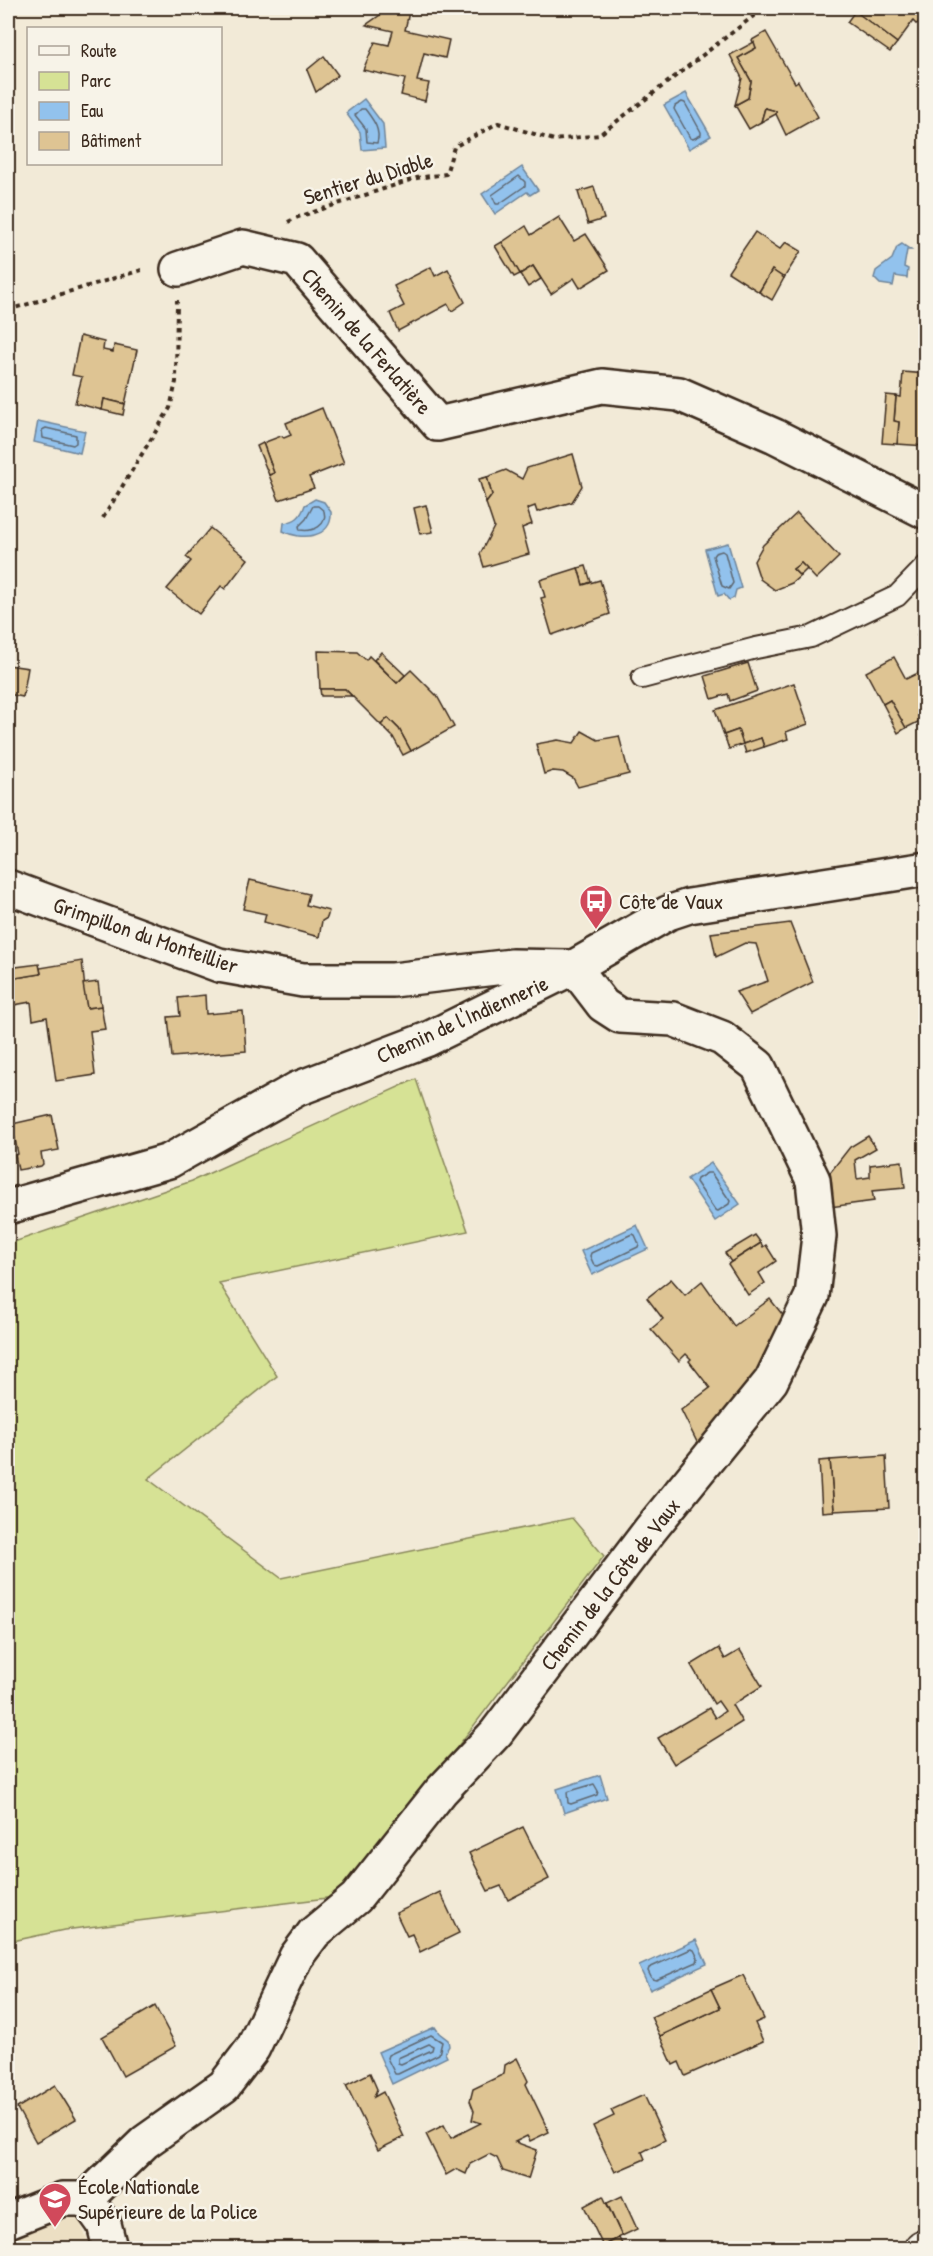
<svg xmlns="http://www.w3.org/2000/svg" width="933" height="2256" viewBox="0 0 933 2256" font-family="'Patrick Hand',sans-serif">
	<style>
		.built { fill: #ecdfc3 }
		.green { fill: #d6e295; stroke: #88865a; stroke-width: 1.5 }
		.water { fill: #92c2ed; stroke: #6f859a; stroke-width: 1.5 }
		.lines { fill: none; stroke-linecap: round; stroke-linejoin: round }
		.shore { stroke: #5e6771; stroke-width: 1.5 }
		.building { fill: #dec493; stroke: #3b2a1e; stroke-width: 1.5 }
		.lane-casing { stroke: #3b2a1e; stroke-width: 24 }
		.street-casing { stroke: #3b2a1e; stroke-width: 38 }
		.path { stroke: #3b2a1e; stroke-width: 4; stroke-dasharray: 4.5 4.5; stroke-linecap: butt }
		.lane { stroke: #f7f3e8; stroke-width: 20 }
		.street { stroke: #f7f3e8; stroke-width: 33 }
		.labels { text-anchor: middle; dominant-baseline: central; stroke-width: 5; stroke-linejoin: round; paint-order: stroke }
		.street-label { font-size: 22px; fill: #3b2a1e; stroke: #f7f3e8 }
		.poi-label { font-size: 22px; fill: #3b2a1e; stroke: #f7f3e8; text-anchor: start }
	</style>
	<rect width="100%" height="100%" fill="#f2ead7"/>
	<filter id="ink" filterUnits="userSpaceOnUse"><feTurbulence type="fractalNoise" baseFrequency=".0167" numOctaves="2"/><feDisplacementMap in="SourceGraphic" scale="12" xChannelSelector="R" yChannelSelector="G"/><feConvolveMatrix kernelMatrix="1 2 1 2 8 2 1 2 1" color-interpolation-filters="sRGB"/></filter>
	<g filter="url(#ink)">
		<!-- built -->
		<path class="built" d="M78 2218 91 2248H8V2237L49 2219Z"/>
		<!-- green -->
		<path class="green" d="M416 1079 468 1231 219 1283 277 1376 148 1479 281 1578 572 1518 604 1556 343 1896 64 1930 8 1942V1244L192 1181Z"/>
		<!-- water -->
		<g class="water">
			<path d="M686 93 711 136 689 149 664 105Z"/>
			<path d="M364 99 383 124 385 148 362 150 360 132 346 113Z"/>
			<path d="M522 167 538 190 530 195 527 192 495 214 482 194Z"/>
			<path d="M902 244 911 250H907L904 267 908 269 907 278 895 276 893 286 880 284 874 278 876 271 892 259 897 247Z"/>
			<path d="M38 421 85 431 80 453 34 442Z"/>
			<path d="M315 499 324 502 331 512C333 538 301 541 283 531L284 523C296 521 301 517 305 505Z"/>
			<path d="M728 543 741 588 736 590 734 598 729 600 724 594 718 596 705 549Z"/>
			<path d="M711 1163 740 1204 715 1221 687 1179Z"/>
			<path d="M637 1225 648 1249 592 1275 581 1251Z"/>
			<path d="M600 1775 607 1798 564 1813 557 1789Z"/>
			<path d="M696 1940 707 1964 650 1990 639 1966Z"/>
			<path d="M435 2027 439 2033 448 2040 449 2046 445 2053 447 2057 392 2084 378 2052Z"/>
		</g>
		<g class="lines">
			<!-- shore -->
			<g class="shore">
				<path d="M682 102 685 103 701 132V135L693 139 690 138 674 109 675 106Z"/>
				<path d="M361 109H365C373 120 381 129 377 143L367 142 366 129 355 115Z"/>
				<path d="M519 176 525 182V186L499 204H496L492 195Z"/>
				<path d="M46 428 76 435V443L73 445 43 438 42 430Z"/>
				<path d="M313 506H318L324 511C328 526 313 532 300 530L299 526 306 519Z"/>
				<path d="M722 551 725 553 733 583 729 589 722 586 713 556 715 553Z"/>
				<path d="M707 1173H711L730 1201 729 1204 718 1211 715 1210 696 1182 697 1179Z"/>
				<path d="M632 1234 635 1235 639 1244 638 1247 598 1266 594 1265 590 1256 591 1253Z"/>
				<path d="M594 1784 598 1791 597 1795 571 1804 568 1803 567 1792Z"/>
				<path d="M691 1949 694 1950 698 1958 697 1962 656 1980 652 1979 648 1971 649 1968Z"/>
				<path d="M431 2035 442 2042 439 2054 398 2074H395L387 2058 388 2055Z"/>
				<path d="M429 2044 433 2046 432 2050 401 2064 398 2063V2058Z"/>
			</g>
		</g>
		<!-- building -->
		<g class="building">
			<path d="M390 8H405L409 12 405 30 449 40 445 58 424 53 417 81 429 83 425 101 401 95 405 79 363 70 375 42 389 45 393 31 366 25Z"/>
			<path d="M850 8H917L920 10 926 8V20L916 24 913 21 897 43Z"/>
			<path d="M855 11 897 43 890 52 847 22Z"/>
			<path d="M766 32 795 83 798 81 818 117 786 135 776 114V111L765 108 761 122 749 129 735 105 748 98 751 81 738 58 756 48 752 40Z"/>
			<path d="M754 42 756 48 738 58 751 81 748 98 735 105 742 78 730 55Z"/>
			<path d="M324 56 338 75 316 92 307 70Z"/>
			<path d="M765 108 776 111V114L761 122Z"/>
			<path d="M594 187 604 219 588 224 578 192Z"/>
			<path d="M559 217 574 241 586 234 609 270 580 288 574 278 551 294 533 266 520 274 501 243 526 226 531 235Z"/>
			<path d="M755 232 780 249 786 242 801 251 784 278 772 270 759 292 728 272Z"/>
			<path d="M502 242 520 274 514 277 495 246Z"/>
			<path d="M533 266 541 279 528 287 520 274Z"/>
			<path d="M431 267 435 276 448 269 465 302 452 311 448 304 398 331 390 313 404 306 394 286Z"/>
			<path d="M772 270 784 278 772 300 759 292Z"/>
			<path d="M80 336 104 342 103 350 113 352 114 345 137 350 125 404 104 399 102 410 75 403 82 377 72 375Z"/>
			<path d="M903 372 926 374V446L897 444 899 422 894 421 896 396 901 397Z"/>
			<path d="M886 395 896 396 894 421 899 422 897 444 882 443Z"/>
			<path d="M104 399 125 404 123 415 102 410Z"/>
			<path d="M322 408 344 463 309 477 314 488 279 500 269 475 274 473 263 443 281 436 284 438 291 435 286 423Z"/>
			<path d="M263 443 274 473 269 475 257 446Z"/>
			<path d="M573 454 582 486 572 502 537 512 535 506 527 509 532 524 522 528 529 554 484 567 480 554 494 527 486 503 492 495 487 477 506 470 522 479 527 468Z"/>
			<path d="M487 477 492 495 486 503 479 479Z"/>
			<path d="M426 505 433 532 420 534 414 508Z"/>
			<path d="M797 513 839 557 816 579 801 563 793 569 800 576 792 583 775 590 760 579 754 561 763 545Z"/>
			<path d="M210 528 248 559 225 589 221 586 199 614 167 589 191 561 186 557Z"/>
			<path d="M801 563 807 569 800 576 793 569Z"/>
			<path d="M586 566 591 582 583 585 578 568Z"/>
			<path d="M578 568 583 585 600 580 610 614 552 635 541 598 545 597 540 580Z"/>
			<path d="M926 631V652L917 635Z"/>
			<path d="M318 651 357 652 366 660 369 656 397 683 411 670 437 696 454 727 411 751 399 729 388 718 381 725 345 689H320Z"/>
			<path d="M381 652 405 675 397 683 374 660Z"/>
			<path d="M894 657 906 679 926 669V718L906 728 890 700 883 704 866 672Z"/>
			<path d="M748 663 757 691 730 701 728 694 712 699 705 676Z"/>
			<path d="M8 665 28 668 23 697 8 694Z"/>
			<path d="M794 683 808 724 786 732 788 739 764 747 761 738 743 744 738 730 724 735 715 710Z"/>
			<path d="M320 689H345L352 696H321Z"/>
			<path d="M890 700 906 728 898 733 883 704Z"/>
			<path d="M388 718 399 729 411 751 403 755 393 737 381 725Z"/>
			<path d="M738 730 743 744 729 749 724 735Z"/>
			<path d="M582 731 598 740 619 736 629 774 578 787 573 778 563 772 553 771 544 774 536 744 558 740 574 743Z"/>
			<path d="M761 738 764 747 746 753 743 744Z"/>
			<path d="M250 880 309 894 306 905 329 911 327 918 322 921 319 937 264 922 266 914 243 909Z"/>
			<path d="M790 923 813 982 750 1014 736 992 768 981 756 944 745 943 716 957 711 933Z"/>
			<path d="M82 961 87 1008 101 1006 105 1029 90 1031 95 1075 56 1081 47 1017 33 1020 31 1002 8 1006V972L9 979 41 974 40 968Z"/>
			<path d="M39 964 41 974 9 979 8 968Z"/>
			<path d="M98 982 101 1006 87 1008 83 984Z"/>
			<path d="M205 995 206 1014 243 1011 246 1051 172 1057 168 1017 180 1016 178 998Z"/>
			<path d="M52 1115 59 1150 41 1153 43 1164 41 1166 18 1170 15 1155 18 1154 12 1124Z"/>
			<path d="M868 1136 876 1148 855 1160 857 1179 870 1177V1165L902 1161 905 1188 872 1191 874 1201 830 1207 825 1179 850 1147Z"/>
			<path d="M755 1235 761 1243 731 1262 725 1253Z"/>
			<path d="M761 1243 763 1247 766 1245 776 1261 759 1273 765 1283 748 1295 728 1264Z"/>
			<path d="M671 1279 685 1295 702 1281 734 1326 770 1299 790 1324 702 1452 681 1410 710 1388 689 1361 691 1359 686 1354 679 1361 651 1329 663 1319 647 1298Z"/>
			<path d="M886 1456 889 1508 834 1511 830 1460Z"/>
			<path d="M830 1460 834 1511 822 1512 819 1461Z"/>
			<path d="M719 1648 725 1659 740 1650 762 1686 732 1705 742 1722 674 1764 658 1738 709 1708 715 1718 725 1711 718 1701 714 1704 691 1665Z"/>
			<path d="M523 1827 549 1879 508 1900 501 1886 488 1891 469 1853Z"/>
			<path d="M440 1892 459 1933 420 1952 412 1934 407 1936 396 1913Z"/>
			<path d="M743 1975 764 2019 755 2023 763 2041 685 2076 679 2062 673 2065 660 2036 720 2008 711 1989Z"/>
			<path d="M711 1989 720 2008 660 2036 651 2017Z"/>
			<path d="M155 2006 176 2046 123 2076 102 2037Z"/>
			<path d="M517 2058 528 2081 526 2084 549 2132 530 2141 527 2136 515 2142 537 2150 528 2179 503 2171 497 2158 489 2154 470 2164 466 2174 456 2169 446 2175 426 2134 444 2125 451 2138 481 2123 472 2120 474 2111 470 2101 473 2089 504 2074 505 2065Z"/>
			<path d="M370 2073 377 2089 374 2097 383 2092 404 2137 378 2150 346 2085Z"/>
			<path d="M55 2085 76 2119 36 2142 17 2108Z"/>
			<path d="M644 2095 665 2140 642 2152 645 2159 615 2172 593 2126 614 2116 611 2110Z"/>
			<path d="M603 2196 622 2236 603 2246 584 2206Z"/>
			<path d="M622 2196 637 2229 622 2236 607 2203Z"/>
			<path d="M619 2238 624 2248H598L603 2246Z"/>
		</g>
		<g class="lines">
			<defs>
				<path id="lane" d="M642 678 756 648 811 637 897 596 926 566"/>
				<g id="street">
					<path d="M178 269 243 247 297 260 438 424 602 386 679 394 775 436 926 512"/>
					<path d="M8 887 219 965 303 980H393L512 966 569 967"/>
					<path d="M8 1207 169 1161 297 1089 428 1039 574 967 668 913 689 906 926 869"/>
					<path d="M86 2199 145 2142 224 2086 253 2048 296 1957 314 1933 356 1898 441 1791 496 1733 650 1530 771 1381 812 1296 819 1236 813 1180 758 1066 722 1038 673 1019 620 1016 603 1005 574 967"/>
					<path d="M86 2199 104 2224 110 2248"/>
					<path d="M8 2221 63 2199H86"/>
					<path d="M922 2248 926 2247"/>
				</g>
			</defs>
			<!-- lane casing -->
			<use href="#lane" class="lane-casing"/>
			<!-- street casing -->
			<use href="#street" class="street-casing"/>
			<!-- path -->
			<g class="path">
				<path d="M288 222 298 217 417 178 446 174 454 147 498 123 554 140 599 135 764 8"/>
				<path d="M8 310 145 269"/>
				<path d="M103 518 170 408 176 382 177 300"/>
			</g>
			<!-- lane -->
			<use href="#lane" class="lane"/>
			<!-- street -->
			<use href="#street" class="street"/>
		</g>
	</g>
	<!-- icons -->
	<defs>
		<symbol id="bus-pin" viewBox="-11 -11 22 30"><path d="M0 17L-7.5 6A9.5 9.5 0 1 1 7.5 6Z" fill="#d1495b" stroke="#f7f3e8"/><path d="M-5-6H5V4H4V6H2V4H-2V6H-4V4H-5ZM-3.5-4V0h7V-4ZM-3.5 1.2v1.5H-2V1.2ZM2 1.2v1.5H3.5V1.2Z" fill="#fff"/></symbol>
		<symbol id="university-pin" viewBox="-11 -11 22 30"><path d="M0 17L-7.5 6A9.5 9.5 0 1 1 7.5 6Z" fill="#d1495b" stroke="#f7f3e8"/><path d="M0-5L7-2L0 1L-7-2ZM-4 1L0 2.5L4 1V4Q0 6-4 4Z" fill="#fff"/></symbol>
	</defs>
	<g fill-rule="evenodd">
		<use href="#bus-pin" x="577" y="882" width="38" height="52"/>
		<use href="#university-pin" x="36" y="2180" width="38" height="52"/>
	</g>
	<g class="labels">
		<!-- street labels -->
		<g class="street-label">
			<text transform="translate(368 178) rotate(-17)">Sentier du Diable</text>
			<text transform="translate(367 341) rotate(49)">Chemin de la Ferlatière</text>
			<text transform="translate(146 935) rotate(19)">Grimpillon du Monteillier</text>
			<text transform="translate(462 1019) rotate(-24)">Chemin de l'Indiennerie</text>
			<text transform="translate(610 1584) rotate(-52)">Chemin de la Côte de Vaux</text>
		</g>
		<!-- poi labels -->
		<g class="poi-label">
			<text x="619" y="901">Côte de Vaux</text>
			<text x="78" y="2186">École Nationale<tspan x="78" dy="25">Supérieure de la Police</tspan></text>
		</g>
	</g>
	<!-- margin -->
	<rect width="933" height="2256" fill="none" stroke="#f7f3e8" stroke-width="30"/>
	<rect x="15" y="15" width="903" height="2226" fill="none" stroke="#3b2a1e" stroke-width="2" filter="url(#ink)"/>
	<!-- legend -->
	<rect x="27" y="27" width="195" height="138" fill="#f7f3e8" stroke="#aca397" stroke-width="1.5"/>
	<rect x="39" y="46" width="30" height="9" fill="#f7f3e8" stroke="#aca397" stroke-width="1.5"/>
	<text x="81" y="57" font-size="18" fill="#3b2a1e">Route</text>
	<rect x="39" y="72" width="30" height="18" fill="#d6e295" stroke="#aca397" stroke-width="1.5"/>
	<text x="81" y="87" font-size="18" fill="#3b2a1e">Parc</text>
	<rect x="39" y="102" width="30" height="18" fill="#92c2ed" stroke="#aca397" stroke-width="1.5"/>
	<text x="81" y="117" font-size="18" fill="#3b2a1e">Eau</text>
	<rect x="39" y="132" width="30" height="18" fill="#dec493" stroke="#aca397" stroke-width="1.5"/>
	<text x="81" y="147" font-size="18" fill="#3b2a1e">Bâtiment</text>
</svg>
